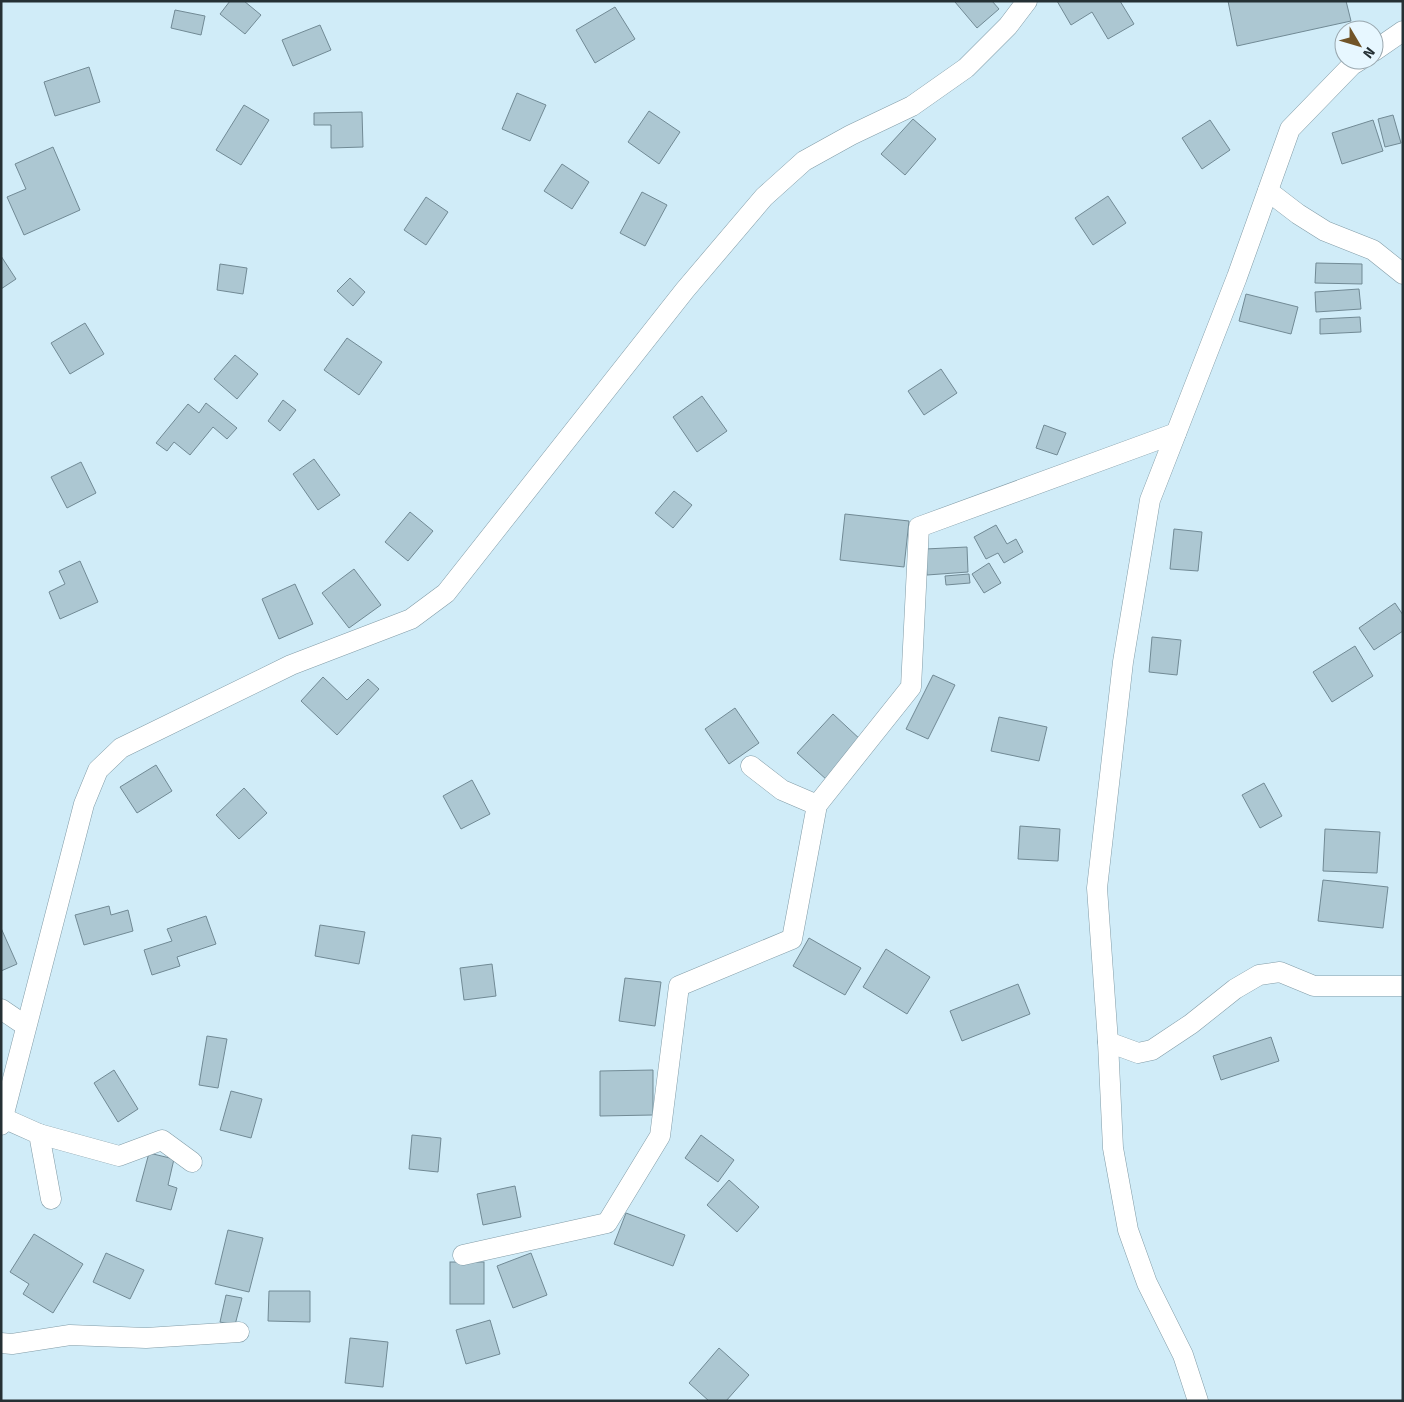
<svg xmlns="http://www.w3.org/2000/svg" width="1404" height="1402" viewBox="0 0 1404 1402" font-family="Signika,sans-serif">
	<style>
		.building { fill: #acc7d2; stroke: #718a95 }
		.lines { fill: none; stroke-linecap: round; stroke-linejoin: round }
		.minor-casing { stroke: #829ca7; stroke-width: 21 }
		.minor { stroke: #fff; stroke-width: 20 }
	</style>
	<rect width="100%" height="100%" fill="#d0ecf8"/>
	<!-- building -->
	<g class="building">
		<path d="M230 1H244L261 15 245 34 220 14Z"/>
		<path d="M956 1H992L999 9 977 28 955 2Z"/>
		<path d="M1057 1H1120L1134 24 1108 39 1092 12 1071 25Z"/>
		<path d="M1228 1H1346L1351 21 1237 46Z"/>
		<path d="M615 7 635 39 595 63 576 30Z"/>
		<path d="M175 10 205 16 201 35 171 28Z"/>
		<path d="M320 25 331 50 293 66 282 40Z"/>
		<path d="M89 67 100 102 55 116 44 82Z"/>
		<path d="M517 93 546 105 530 141 502 129Z"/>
		<path d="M244 105 269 120 241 165 216 150Z"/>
		<path d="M649 111 680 132 659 164 628 142Z"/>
		<path d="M362 112 363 147 331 148V125H314V113Z"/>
		<path d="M1393 115 1401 143 1385 147 1378 119Z"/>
		<path d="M913 119 936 139 905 175 881 154Z"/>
		<path d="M1210 120 1230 150 1202 169 1182 138Z"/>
		<path d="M1373 120 1383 151 1342 164 1332 133Z"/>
		<path d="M53 147 80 210 24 235 7 197 26 189 15 164Z"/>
		<path d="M562 164 589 182 572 209 544 191Z"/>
		<path d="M642 192 667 205 645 246 620 233Z"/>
		<path d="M1108 196 1126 223 1093 245 1075 218Z"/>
		<path d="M426 197 448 212 426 245 404 230Z"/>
		<path d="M1 256 16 279 1 289Z"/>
		<path d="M1316 263 1362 264V284L1315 283Z"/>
		<path d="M220 264 247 268 243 294 217 290Z"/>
		<path d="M350 278 365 292 353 306 337 291Z"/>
		<path d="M1359 289 1361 309 1316 312 1315 292Z"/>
		<path d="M1246 294 1298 307 1291 334 1239 321Z"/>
		<path d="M1360 317 1361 332 1320 334V319Z"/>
		<path d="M85 323 104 354 70 374 51 343Z"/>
		<path d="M347 338 382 362 359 395 324 370Z"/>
		<path d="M235 355 258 374 237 399 214 379Z"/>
		<path d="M941 369 957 393 924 415 908 391Z"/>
		<path d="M702 396 727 431 697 452 673 417Z"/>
		<path d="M283 400 296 410 280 431 268 421Z"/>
		<path d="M206 403 237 428 227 439 213 427 190 455 174 442 167 451 156 443 188 404 199 413Z"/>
		<path d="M1044 425 1066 433 1057 455 1036 448Z"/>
		<path d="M314 459 340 495 318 510 293 474Z"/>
		<path d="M81 462 96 493 67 508 51 477Z"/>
		<path d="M674 491 692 505 673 528 655 513Z"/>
		<path d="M410 512 433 531 408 561 385 542Z"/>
		<path d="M845 514 909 521 904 567 840 560Z"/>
		<path d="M996 525 1007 544 1016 539 1023 552 1004 563 998 553 986 559 974 537Z"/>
		<path d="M1174 529 1202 532 1198 571 1170 569Z"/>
		<path d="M967 547 968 572 927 575 925 549Z"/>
		<path d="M80 561 98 602 60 619 49 592 65 584 59 571Z"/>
		<path d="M989 563 1001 583 984 593 972 574Z"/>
		<path d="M354 569 381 605 349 628 322 593Z"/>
		<path d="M969 574 970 583 946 585 945 576Z"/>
		<path d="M295 584 313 624 279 639 262 599Z"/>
		<path d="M1395 603 1403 615V631L1374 650 1359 628Z"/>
		<path d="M1152 637 1181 640 1177 675 1149 672Z"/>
		<path d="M1355 646 1373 676 1332 702 1313 672Z"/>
		<path d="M933 675 955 685 928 739 906 729Z"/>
		<path d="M323 677 347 700 368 679 379 689 337 735 301 701Z"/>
		<path d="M735 708 759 743 729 764 705 729Z"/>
		<path d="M833 714 862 741 827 780 797 753Z"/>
		<path d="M999 717 1047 727 1039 761 991 751Z"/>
		<path d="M156 765 172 791 137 813 120 787Z"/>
		<path d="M472 780 490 814 461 829 443 796Z"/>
		<path d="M1264 783 1282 816 1260 828 1242 795Z"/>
		<path d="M244 788 267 813 239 839 216 815Z"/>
		<path d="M1020 826 1060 829 1058 861 1018 859Z"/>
		<path d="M1325 829 1380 832 1377 873 1323 871Z"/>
		<path d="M1323 880 1388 887 1383 928 1318 921Z"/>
		<path d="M109 906 111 915 128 910 133 931 84 945 75 915Z"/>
		<path d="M206 916 216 944 177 957 180 966 152 975 144 950 172 941 167 929Z"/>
		<path d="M320 925 365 932 359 964 315 956Z"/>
		<path d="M1 928 17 964 1 971Z"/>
		<path d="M809 938 861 968 845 995 793 966Z"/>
		<path d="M886 949 930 977 907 1014 863 987Z"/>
		<path d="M492 964 496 996 464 1000 460 968Z"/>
		<path d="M625 978 661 982 655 1026 619 1021Z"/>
		<path d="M1018 984 1030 1014 962 1041 950 1011Z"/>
		<path d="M207 1036 227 1039 218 1088 199 1085Z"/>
		<path d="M1271 1037 1279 1061 1221 1080 1213 1056Z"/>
		<path d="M114 1070 138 1109 118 1122 94 1083Z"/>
		<path d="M653 1070V1115L600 1116V1071Z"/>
		<path d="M231 1091 262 1099 251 1138 220 1130Z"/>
		<path d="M412 1135 441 1138 438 1172 409 1169Z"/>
		<path d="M701 1135 734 1160 718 1182 685 1158Z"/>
		<path d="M149 1153 174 1159 168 1185 177 1188 171 1210 136 1201Z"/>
		<path d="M729 1180 759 1207 737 1232 707 1205Z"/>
		<path d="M515 1186 521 1217 483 1225 477 1194Z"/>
		<path d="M626 1213 685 1235 673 1266 614 1244Z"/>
		<path d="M228 1230 263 1238 249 1292 215 1284Z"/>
		<path d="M34 1234 83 1264 53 1313 23 1294 29 1284 10 1272Z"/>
		<path d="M106 1253 144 1270 130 1299 93 1282Z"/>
		<path d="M531 1253 547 1295 513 1308 497 1266Z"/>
		<rect x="450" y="1262" width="34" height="42"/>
		<path d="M269 1291H310V1322L268 1321Z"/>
		<path d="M226 1295 242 1298 235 1325 220 1322Z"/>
		<path d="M490 1320 500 1354 466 1364 456 1330Z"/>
		<path d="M350 1338 388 1342 383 1387 345 1383Z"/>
		<path d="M719 1348 749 1375 726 1401H709L689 1383Z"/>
	</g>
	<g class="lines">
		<defs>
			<g id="minor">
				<path d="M1374 51 1403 31"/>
				<path d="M1268 191 1298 214 1325 231 1373 250 1403 274"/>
				<path d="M751 766 782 790 817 805"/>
				<path d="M1 1009 26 1026"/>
				<path d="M1108 1042 1138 1053 1152 1050 1191 1024 1235 989 1259 975 1280 972 1314 986H1403"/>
				<path d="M3 1118 39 1134 51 1199"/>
				<path d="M1 1125 84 804 98 770 121 748 291 665 411 619 446 593 685 290 764 197 804 161 851 135 912 106 966 68 1008 26 1027 1"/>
				<path d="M39 1134 119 1156 162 1140 192 1162"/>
				<path d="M463 1255 607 1223 660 1136 679 986 792 939 817 805 911 687 919 527 1176 433"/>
				<path d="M1 1343 12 1344 70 1335 146 1338 239 1332"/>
				<path d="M1198 1401 1183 1355 1147 1283 1128 1230 1113 1148 1108 1042 1097 888 1123 662 1150 500 1237 277 1290 129 1352 65 1360 60"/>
			</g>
		</defs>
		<!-- minor casing -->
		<use href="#minor" class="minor-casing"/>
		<!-- minor -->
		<use href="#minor" class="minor"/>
	</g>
	<!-- border -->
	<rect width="1404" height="1402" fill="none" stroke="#253034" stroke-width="5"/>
	<!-- north arrow -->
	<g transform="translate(1359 45) rotate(128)"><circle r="24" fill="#e7f7ff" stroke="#99a7ae"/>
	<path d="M0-4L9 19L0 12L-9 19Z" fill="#715428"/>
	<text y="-8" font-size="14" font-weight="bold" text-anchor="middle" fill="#253034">N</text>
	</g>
</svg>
